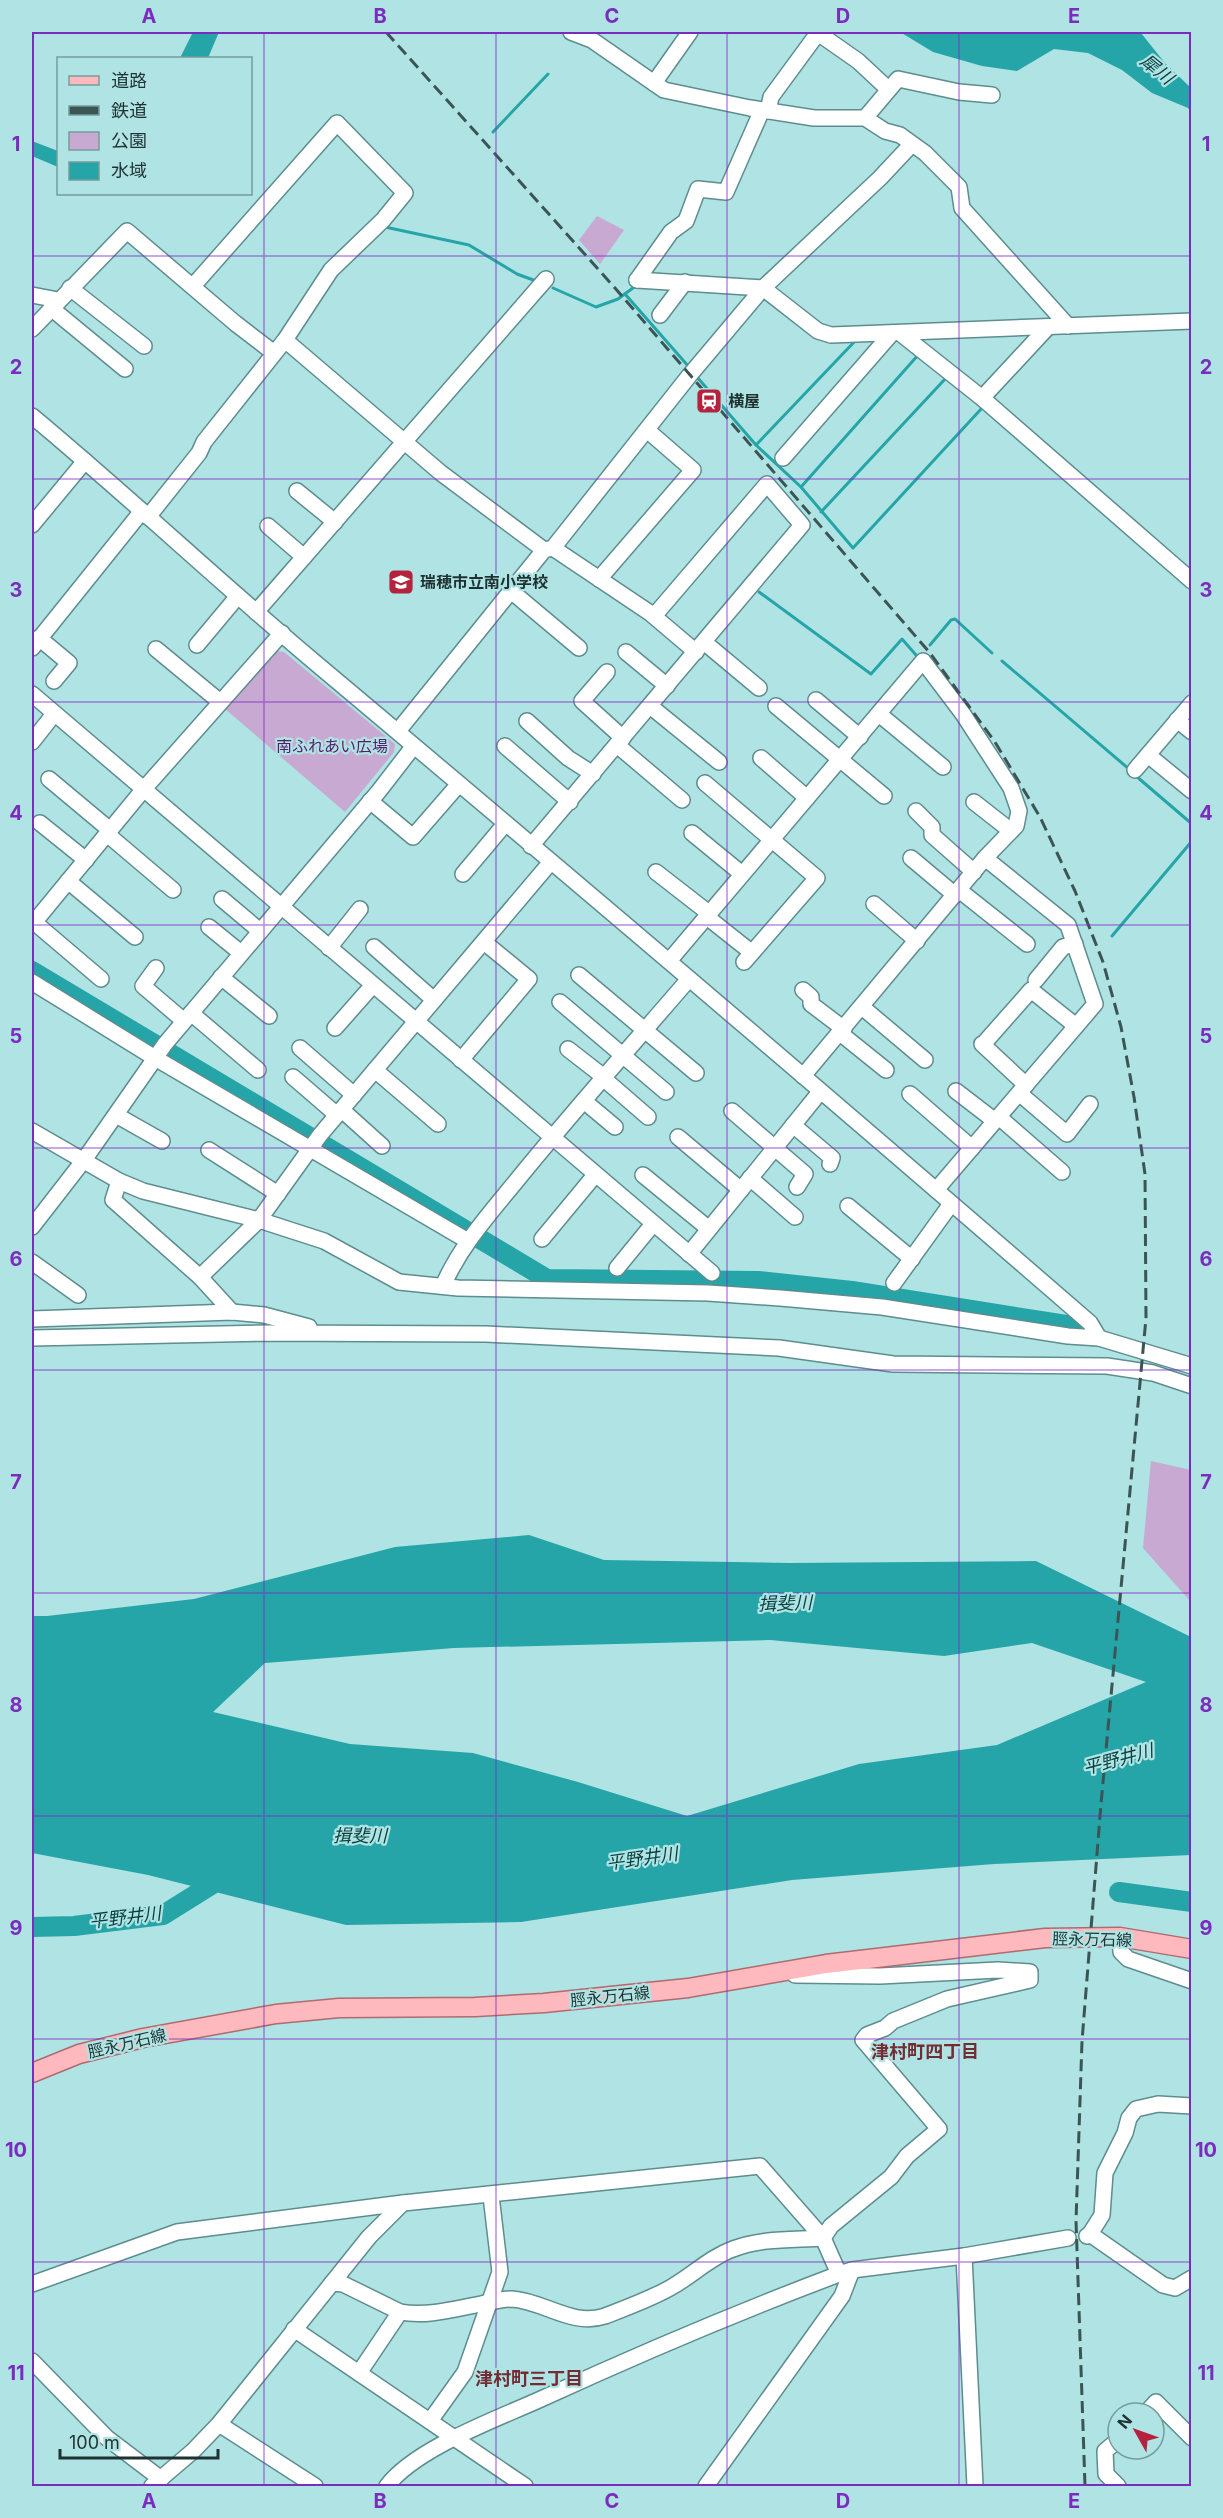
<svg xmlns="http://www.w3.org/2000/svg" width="1223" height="2518" viewBox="0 0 1223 2518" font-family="Inter,'Noto Sans JP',sans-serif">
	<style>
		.green { fill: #c7a9d2 }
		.water { fill: #25a5a8; fill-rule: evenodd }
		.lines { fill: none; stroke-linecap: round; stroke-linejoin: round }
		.stream { stroke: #25a5a8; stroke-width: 3 }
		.river { stroke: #25a5a8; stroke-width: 20 }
		.minor-casing { stroke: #5d8d8e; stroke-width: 18 }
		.major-casing { stroke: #ae6b70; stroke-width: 21 }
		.minor { stroke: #fff; stroke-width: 15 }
		.major { stroke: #fdb9bd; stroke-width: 18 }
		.rail { stroke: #3b5555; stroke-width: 3; stroke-dasharray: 12 6; stroke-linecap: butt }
		.grid { fill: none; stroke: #7b2cbf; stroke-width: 1.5; stroke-opacity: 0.55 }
		.labels { text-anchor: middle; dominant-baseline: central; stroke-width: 4.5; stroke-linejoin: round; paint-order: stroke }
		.poi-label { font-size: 16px; font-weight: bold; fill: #1e3232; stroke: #b0e3e3; text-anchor: start }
		.park-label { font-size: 16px; fill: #581d6a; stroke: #b0e3e3 }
		.street-label { font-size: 16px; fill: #1e3232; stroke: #b0e3e3 }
		.water-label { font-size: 18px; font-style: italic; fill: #073f41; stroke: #b0e3e3 }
		.neighbourhood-label { font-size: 18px; font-weight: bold; fill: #732c33; stroke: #b0e3e3 }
		.neatline { fill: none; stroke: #7b2cbf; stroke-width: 2 }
		.grid-label { font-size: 20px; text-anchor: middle; font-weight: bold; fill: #7b2cbf }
	</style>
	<rect width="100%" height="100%" fill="#b0e3e3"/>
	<!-- green -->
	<g class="green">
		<path d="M597 216 624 230 600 264 579 240Z"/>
		<path d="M277 651 284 652 395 744 394 752 345 812 224 708Z"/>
		<path d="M1151 1461 1191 1470V1602L1143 1548Z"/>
	</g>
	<!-- water -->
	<g class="water">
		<path d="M193 32H219L208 58H180Z"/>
		<path d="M900 32 1141 33 1165 63 1191 88V112L1188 108 1152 93 1122 70 1088 53 1054 49 1017 71 982 66 933 52Z"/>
		<path d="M32 141 58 151V167L32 156Z"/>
		<path d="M529 1535 604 1560 789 1563 1036 1561 1191 1637V1855L994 1864 792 1880 521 1922 346 1925 148 1875 32 1853V1616H47L194 1599 395 1547ZM770 1640 944 1656 1032 1643 1146 1682 997 1745 859 1764 687 1816 578 1782 473 1753 350 1744 213 1712 265 1663 454 1648Z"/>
	</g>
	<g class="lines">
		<!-- stream -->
		<g class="stream">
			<path d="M493 132 548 74"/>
			<path d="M385 227 469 245 517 274 536 281"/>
			<path d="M553 288 596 307 618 299 637 285"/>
			<path d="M625 294 689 367"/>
			<path d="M697 377 756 445 801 487 853 548 982 408"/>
			<path d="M756 445 856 340"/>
			<path d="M801 487 919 354"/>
			<path d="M821 512 946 378"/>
			<path d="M759 592 871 674 902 639 916 655"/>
			<path d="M930 645 951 620 955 619 992 653"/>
			<path d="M1002 661 1129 769"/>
			<path d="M1136 776 1192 824"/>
			<path d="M1112 936 1192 841"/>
		</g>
		<!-- river -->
		<g class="river">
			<path d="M32 971 547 1279 758 1281 852 1291 1079 1327"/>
			<path d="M1119 1892 1192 1902"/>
			<path d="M32 1927 74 1926 163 1915 227 1875"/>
		</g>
		<defs>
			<g id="minor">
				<path d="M571 32 592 40 664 90 750 108 814 118H865L885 131 900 135 925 153 959 187 962 208 1068 326"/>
				<path d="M818 33 858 61 887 88"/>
				<path d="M654 83 690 32"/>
				<path d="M768 111 771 97 818 33 816 32"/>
				<path d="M865 118 898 79 959 92 992 95"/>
				<path d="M637 280 763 288 818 331 831 335 1192 321"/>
				<path d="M637 280 671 232 686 221 698 189 726 192 762 110"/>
				<path d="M70 288 144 346"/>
				<path d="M32 295 58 300"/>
				<path d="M51 308 125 369"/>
				<path d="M660 315 685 282"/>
				<path d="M32 329 127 231 235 323 274 353"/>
				<path d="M900 333 982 398 1192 581"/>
				<path d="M285 340 441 473 544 550"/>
				<path d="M982 398 1048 327"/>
				<path d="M32 416C127 495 217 580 312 660 573 879 833 1100 1090 1323L1099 1338"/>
				<path d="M783 458 892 333"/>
				<path d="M297 491 335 522"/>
				<path d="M148 517 199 453 204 442 285 340 331 270 383 220 405 193 337 123 193 286"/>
				<path d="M32 525 85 461"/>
				<path d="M268 526 304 557"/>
				<path d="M553 548 650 613 696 652"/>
				<path d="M599 579 693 470 647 430"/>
				<path d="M511 591 579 648"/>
				<path d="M256 612 546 279"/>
				<path d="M39 638 69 663 54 681"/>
				<path d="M704 642 759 688"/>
				<path d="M197 645 238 596"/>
				<path d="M32 648 142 511"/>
				<path d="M156 649 219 701"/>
				<path d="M626 652 667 686"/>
				<path d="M607 672 582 701 623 738"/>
				<path d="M32 694 712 1273"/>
				<path d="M816 700 860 737"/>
				<path d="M650 706 719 762"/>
				<path d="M776 706 884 796"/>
				<path d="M879 714 943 767"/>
				<path d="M1177 720 1192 732"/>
				<path d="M527 721 568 758 593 774"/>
				<path d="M398 731 544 550 553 548 689 376 763 288 880 178 911 145"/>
				<path d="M32 742 54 714"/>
				<path d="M617 745 682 800"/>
				<path d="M505 746 570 802"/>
				<path d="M1148 755 1192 791"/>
				<path d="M761 758 807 798"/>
				<path d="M1135 770 1192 703"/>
				<path d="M49 779 110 830"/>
				<path d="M705 783 817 878 744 962"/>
				<path d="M370 801 413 837 459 784"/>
				<path d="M974 802 1011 831"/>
				<path d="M916 811 932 827V835L974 872"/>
				<path d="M40 823 86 860"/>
				<path d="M692 833 742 874"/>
				<path d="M107 834 173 890"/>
				<path d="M531 846 802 525 767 484 654 616"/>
				<path d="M911 858 955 895"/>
				<path d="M656 872 710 914"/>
				<path d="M463 874 505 824"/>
				<path d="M68 881 135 937"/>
				<path d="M959 890 1027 944"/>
				<path d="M222 899 260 931"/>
				<path d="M874 904 917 941"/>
				<path d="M707 917 751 952"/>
				<path d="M34 922 101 979"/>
				<path d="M32 925 143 790 282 633"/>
				<path d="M209 927 241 953"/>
				<path d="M374 947 434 1000"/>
				<path d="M329 948 360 909"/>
				<path d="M669 961 923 661 963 714 1011 788 1019 811 1016 826 985 858 803 1076"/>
				<path d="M156 968 143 986 184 1021"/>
				<path d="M579 975 696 1073"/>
				<path d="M221 977 269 1016"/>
				<path d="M1036 980 1063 947 1075 944"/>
				<path d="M32 982 155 1058 468 1241"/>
				<path d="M803 990 811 997V1004L844 1029"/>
				<path d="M560 1002 666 1092"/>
				<path d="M862 1007 925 1060"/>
				<path d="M191 1013 258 1070"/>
				<path d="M335 1028 373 985"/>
				<path d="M840 1033 886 1070"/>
				<path d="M986 1041 1031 990 1076 1026"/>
				<path d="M982 1044 1026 1085"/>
				<path d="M300 1048 354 1095"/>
				<path d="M568 1049 604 1077"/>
				<path d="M461 1060 529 979 484 942"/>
				<path d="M375 1070 438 1124"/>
				<path d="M293 1077 337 1115"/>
				<path d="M603 1078 648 1117"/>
				<path d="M956 1091 995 1121"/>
				<path d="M1019 1093 1067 1134 1090 1104"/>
				<path d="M910 1094 972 1148"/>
				<path d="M584 1101 615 1127"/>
				<path d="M342 1110 382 1146"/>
				<path d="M732 1111 805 1174 797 1187"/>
				<path d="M116 1115 162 1141"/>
				<path d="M999 1117 1062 1172"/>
				<path d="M793 1125 832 1158 830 1164"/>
				<path d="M32 1131 119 1181 143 1191 259 1220 324 1241 399 1282 458 1288 708 1293 780 1298 882 1307 1068 1336 1099 1338 1192 1366"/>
				<path d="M678 1137 741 1190"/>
				<path d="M209 1150 278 1194"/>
				<path d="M643 1175 709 1229"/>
				<path d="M750 1178 795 1217"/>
				<path d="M119 1181 113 1200 200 1277 232 1312"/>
				<path d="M936 1190 1095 1004 1068 925 985 858"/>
				<path d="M848 1206 912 1259"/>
				<path d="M32 1227 84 1160 165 1044 379 791 413 747"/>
				<path d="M542 1239 595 1175"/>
				<path d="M689 1254 820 1092"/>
				<path d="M32 1262 78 1295"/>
				<path d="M617 1268 653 1224"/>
				<path d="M200 1277 259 1220 320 1135 550 863"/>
				<path d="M894 1283 951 1204"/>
				<path d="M443 1286C461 1244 493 1210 522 1174 576 1108 633 1044 689 979"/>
				<path d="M32 1319 232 1312 264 1315 309 1327"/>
				<path d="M32 1338 267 1333 486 1334 779 1348 893 1364 1107 1366 1153 1373 1192 1386"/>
				<path d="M1120 1937 1121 1952 1128 1959 1192 1981"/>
				<path d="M1090 2234 1102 2215 1105 2173 1125 2133 1129 2118 1136 2109 1158 2104 1192 2106"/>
				<path d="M1087 2236 1090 2234 1163 2285 1175 2288 1192 2278"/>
				<path d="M964 2256 975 2486"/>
				<path d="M332 2283 343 2284 400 2312C427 2317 454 2309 481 2304 491 2302 502 2299 512 2299 544 2301 572 2327 605 2316 626 2308 656 2297 675 2285 695 2273 711 2257 733 2249 761 2238 793 2240 823 2238L831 2226 891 2177 907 2156 939 2129 863 2040 867 2035 885 2028 893 2021 947 1999 1030 1980V1972L998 1970 880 1976 795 1975"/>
				<path d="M32 2284 177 2232 403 2203 760 2166 823 2238 839 2274"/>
				<path d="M294 2329 525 2486"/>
				<path d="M32 2361 107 2438 161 2479"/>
				<path d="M359 2373 400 2312"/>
				<path d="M1146 2413 1156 2402 1192 2438"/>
				<path d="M430 2421 465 2372 500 2272 491 2196"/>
				<path d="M219 2424 315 2486"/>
				<path d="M152 2486 193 2451 219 2424 369 2237 403 2203"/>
				<path d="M387 2486C416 2448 497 2419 541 2399 639 2354 738 2312 839 2274L852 2270 964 2256 1068 2238"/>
				<path d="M706 2486 842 2296 852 2270"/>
				<path d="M1118 2486 1106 2474 1105 2451 1118 2440"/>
			</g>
			<path id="major" d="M32 2073 79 2054 143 2038 276 2014 339 2008 475 2007 544 2003 688 1988 826 1964 1045 1938 1120 1937 1192 1949"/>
		</defs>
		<!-- minor casing -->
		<use href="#minor" class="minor-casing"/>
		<!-- major casing -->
		<use href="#major" class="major-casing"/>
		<!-- minor -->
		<use href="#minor" class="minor"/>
		<!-- major -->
		<use href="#major" class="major"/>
		<!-- rail -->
		<path class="rail" d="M386 32 615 288 930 653 995 742 1040 817 1075 891 1103 962 1121 1027 1134 1097 1145 1174 1146 1318 1101 1804 1082 2041 1076 2221 1085 2486"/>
	</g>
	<!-- grid -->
	<path class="grid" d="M264 32V2486M496 32V2486M727 32V2486M959 32V2486M32 256H1192M32 479H1192M32 702H1192M32 925H1192M32 1148H1192M32 1370H1192M32 1593H1192M32 1816H1192M32 2039H1192M32 2262H1192"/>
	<!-- icons -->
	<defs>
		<symbol id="station-square" viewBox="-11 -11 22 22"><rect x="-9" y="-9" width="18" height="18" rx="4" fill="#b5223d" stroke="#b0e3e3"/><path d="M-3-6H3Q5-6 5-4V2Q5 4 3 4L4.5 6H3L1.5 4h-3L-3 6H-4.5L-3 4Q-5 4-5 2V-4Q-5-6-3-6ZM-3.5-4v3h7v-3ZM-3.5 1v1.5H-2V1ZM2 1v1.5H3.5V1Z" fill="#fff"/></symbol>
		<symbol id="school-square" viewBox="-11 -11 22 22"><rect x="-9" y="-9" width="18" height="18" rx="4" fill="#b5223d" stroke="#b0e3e3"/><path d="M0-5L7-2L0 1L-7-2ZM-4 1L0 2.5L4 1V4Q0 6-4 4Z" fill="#fff"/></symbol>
	</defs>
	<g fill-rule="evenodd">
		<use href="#station-square" x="694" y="386" width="30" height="30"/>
		<use href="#school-square" x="386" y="567" width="30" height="30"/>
	</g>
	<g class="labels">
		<!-- poi labels -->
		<g class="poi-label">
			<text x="728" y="401">横屋</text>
			<text x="420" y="582">瑞穂市立南小学校</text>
		</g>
		<!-- park labels -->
		<g class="park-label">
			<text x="332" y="746">南ふれあい広場</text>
		</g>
		<!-- street labels -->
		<g class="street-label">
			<text transform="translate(1092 1939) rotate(1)">脛永万石線</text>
			<text transform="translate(610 1996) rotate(-6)">脛永万石線</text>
			<text transform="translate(127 2043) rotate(-13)">脛永万石線</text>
		</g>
		<!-- water labels -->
		<g class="water-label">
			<text transform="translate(1157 69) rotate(39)">犀川</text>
			<text transform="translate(785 1603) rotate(-2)">揖斐川</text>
			<text transform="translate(1118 1759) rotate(-15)">平野井川</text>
			<text x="360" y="1835">揖斐川</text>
			<text transform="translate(642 1858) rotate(-8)">平野井川</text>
			<text transform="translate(125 1917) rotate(-7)">平野井川</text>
		</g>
		<!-- neighbourhood labels -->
		<g class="neighbourhood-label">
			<text x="925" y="2051">津村町四丁目</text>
			<text x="529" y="2378">津村町三丁目</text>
		</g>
	</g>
	<!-- border -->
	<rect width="1223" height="2518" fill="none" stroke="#b0e3e3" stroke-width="66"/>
	<!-- legend -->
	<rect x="57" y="57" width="195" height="138" fill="#b0e3e3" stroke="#769c9c" stroke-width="1.5"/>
	<rect x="69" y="76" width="30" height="9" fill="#fdb9bd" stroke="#769c9c" stroke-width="1.5"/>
	<text x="111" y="87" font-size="18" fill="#1e3232">道路</text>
	<rect x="69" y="106" width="30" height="9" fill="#3b5555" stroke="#769c9c" stroke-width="1.5"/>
	<text x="111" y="117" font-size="18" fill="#1e3232">鉄道</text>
	<rect x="69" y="132" width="30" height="18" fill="#c7a9d2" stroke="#769c9c" stroke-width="1.5"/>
	<text x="111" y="147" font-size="18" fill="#1e3232">公園</text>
	<rect x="69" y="162" width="30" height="18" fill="#25a5a8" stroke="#769c9c" stroke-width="1.5"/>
	<text x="111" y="177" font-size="18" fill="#1e3232">水域</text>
	<!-- north arrow -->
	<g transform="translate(1136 2431) rotate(310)"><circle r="28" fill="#b0e3e3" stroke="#769c9c" stroke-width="1.5"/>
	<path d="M0-4.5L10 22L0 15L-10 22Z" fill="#b5223d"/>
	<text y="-9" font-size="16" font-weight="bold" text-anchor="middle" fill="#1e3232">N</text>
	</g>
	<!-- scale -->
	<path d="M60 2449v9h158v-9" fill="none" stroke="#1e3232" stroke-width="3"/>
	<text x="69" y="2449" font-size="18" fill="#1e3232" stroke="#b0e3e3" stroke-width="4.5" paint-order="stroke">100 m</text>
	<rect x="33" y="33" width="1157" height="2452" class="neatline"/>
	<g class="grid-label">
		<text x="149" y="23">A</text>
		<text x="380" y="23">B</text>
		<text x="612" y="23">C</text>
		<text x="843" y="23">D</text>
		<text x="1074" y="23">E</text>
		<text x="16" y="151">1</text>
		<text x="1206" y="151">1</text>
		<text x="16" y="374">2</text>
		<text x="1206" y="374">2</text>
		<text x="16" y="597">3</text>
		<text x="1206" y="597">3</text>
		<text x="16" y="820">4</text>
		<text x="1206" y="820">4</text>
		<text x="16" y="1043">5</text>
		<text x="1206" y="1043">5</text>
		<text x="16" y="1266">6</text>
		<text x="1206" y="1266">6</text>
		<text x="16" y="1489">7</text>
		<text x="1206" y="1489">7</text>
		<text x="16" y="1712">8</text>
		<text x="1206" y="1712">8</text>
		<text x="16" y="1935">9</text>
		<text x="1206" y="1935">9</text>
		<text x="16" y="2157">10</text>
		<text x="1206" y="2157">10</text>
		<text x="16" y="2380">11</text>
		<text x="1206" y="2380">11</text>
		<text x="149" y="2508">A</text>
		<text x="380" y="2508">B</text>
		<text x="612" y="2508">C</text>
		<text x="843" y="2508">D</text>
		<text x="1074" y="2508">E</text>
	</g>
</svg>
